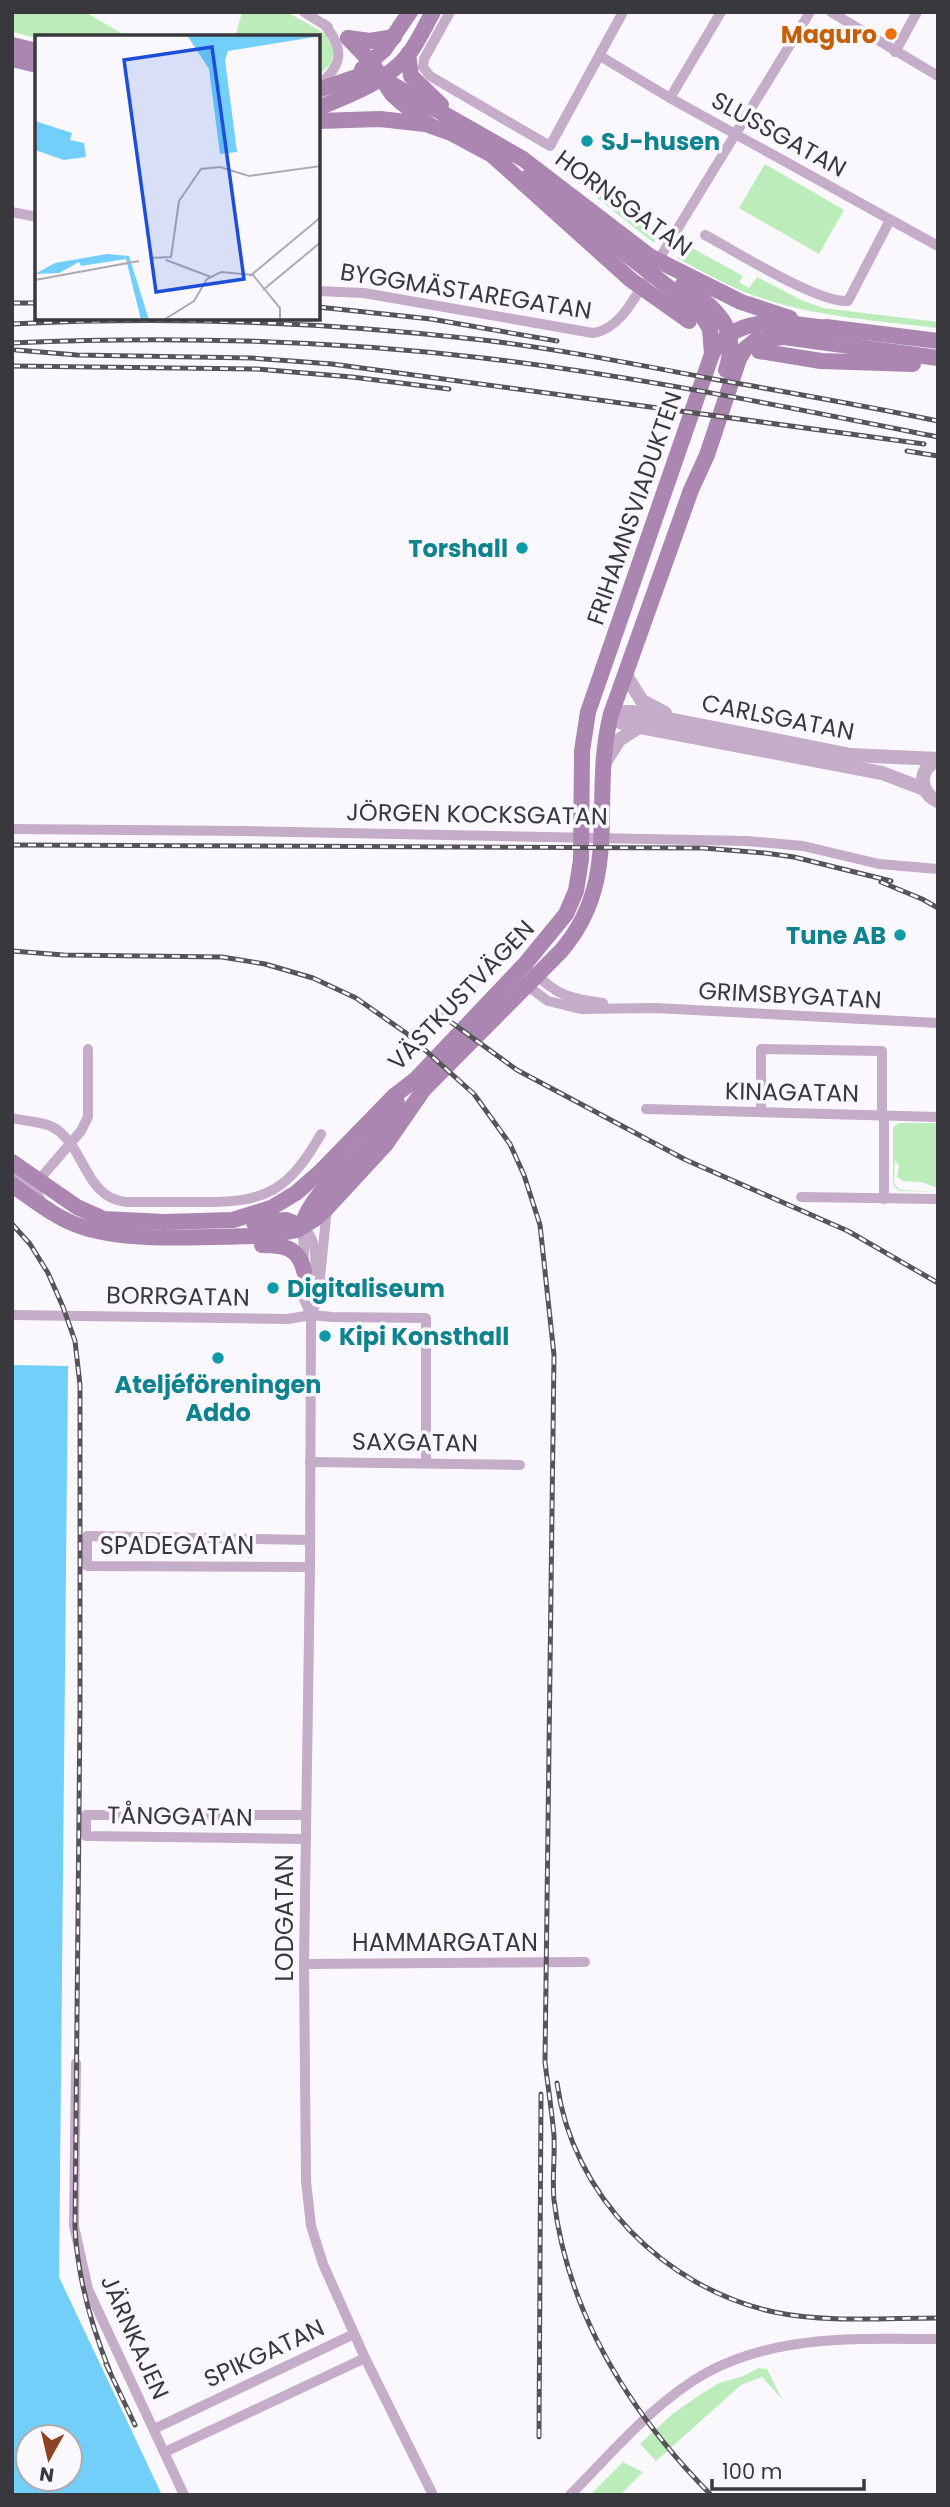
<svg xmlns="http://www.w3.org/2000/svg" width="950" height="2507" viewBox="0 0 950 2507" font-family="Poppins,sans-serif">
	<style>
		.green { fill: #bbecb9 }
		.water { fill: #71cffa; fill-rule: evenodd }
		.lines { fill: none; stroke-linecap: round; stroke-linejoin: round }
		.minor { stroke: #c5acc9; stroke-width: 10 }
		.tertiary { stroke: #c5acc9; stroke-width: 14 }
		.secondary { stroke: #aa86b0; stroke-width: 16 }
		.rail-casing { stroke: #565459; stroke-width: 5 }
		.rail { stroke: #faf8fd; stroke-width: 2.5; stroke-dasharray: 8; stroke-linecap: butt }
		.food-dot { fill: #e8710a; stroke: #faf8fd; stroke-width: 2.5 }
		.culture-dot { fill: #0f9aa8; stroke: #faf8fd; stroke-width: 2.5 }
		.labels { text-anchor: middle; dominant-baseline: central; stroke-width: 7; stroke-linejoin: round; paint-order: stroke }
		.food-label { font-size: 24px; font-weight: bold; fill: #c56008; stroke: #faf8fd; text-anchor: end }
		.street-label { font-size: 24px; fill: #39383c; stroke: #faf8fd }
		.culture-label { font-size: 24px; font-weight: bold; fill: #0d838f; stroke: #faf8fd; text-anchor: start }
		.inset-road { fill: none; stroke: #adabb0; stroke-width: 2 }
		.view { fill: #1d4ed8; fill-opacity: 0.15; stroke: #1d4ed8; stroke-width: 3.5 }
		.inset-edge { fill: none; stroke: #39383c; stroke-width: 3.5 }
	</style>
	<rect width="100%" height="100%" fill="#faf8fd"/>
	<!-- green -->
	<g class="green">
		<path d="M12 12H85L128 37 37 38 12 32Z"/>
		<path d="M242 12H287L326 34 334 51 330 65 319 74 318 37H235Z"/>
		<path d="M549 160 658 232 654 243Z"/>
		<path d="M765 164 844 210 819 254 739 208Z"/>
		<path d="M685 244 743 276 739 282 749 288 757 277 801 300 823 308 938 322V328C879 321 820 317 764 299 733 289 705 273 677 258Z"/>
		<path d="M899 1123H938V1188L921 1182 903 1181 897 1177 899 1166 895 1160 894 1184 900 1190 938 1192 899 1191 893 1185V1127Z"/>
		<path d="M759 2368 767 2369 782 2399 762 2377 741 2385 656 2461 640 2444 671 2415 698 2396 719 2383 741 2377Z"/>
		<path d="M623 2462 643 2472 620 2495H590Z"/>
	</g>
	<!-- water -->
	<path class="water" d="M12 1365 68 1366 59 2277 162 2495H12ZM28 2437H70V2479H28Z"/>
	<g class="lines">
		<!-- minor -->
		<g class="minor">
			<path d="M304 12 328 27"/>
			<path d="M450 12 424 59 423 67 430 76 550 146 623 12"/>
			<path d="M831 12 938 76"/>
			<path d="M895 52 917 12"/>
			<path d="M600 56 670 98 938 246"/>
			<path d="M318 86C343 65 345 49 324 24"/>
			<path d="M670 98 721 12"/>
			<path d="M12 212 37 217"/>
			<path d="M705 235C737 252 817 303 848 301L890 220"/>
			<path d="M656 264 810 12"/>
			<path d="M318 291 364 293 593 333C617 330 632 303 644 283"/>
			<path d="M12 829 244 831 747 841 803 846 879 864 938 869"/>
			<path d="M534 972C557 996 571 999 603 1003"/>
			<path d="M522 982 548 1001 581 1009 656 1008 938 1023"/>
			<path d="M646 1109 938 1117"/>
			<path d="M761 1112V1049L882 1051V1115"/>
			<path d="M12 1118C27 1122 48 1121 60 1132 86 1154 87 1198 126 1202 152 1202 177 1202 203 1202 266 1203 289 1190 321 1134"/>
			<path d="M12 1175 30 1184 38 1181 37 1193 42 1203"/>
			<path d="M38 1181 81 1131 88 1117V1049"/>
			<path d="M801 1197 938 1199"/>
			<path d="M884 1199V1115"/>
			<path d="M302 1226 304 1248 303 1297 311 1315 310 1567 304 1964 306 2181 311 2226 323 2264 365 2358 433 2495"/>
			<path d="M302 1226C316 1238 316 1254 315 1271"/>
			<path d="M12 1315 288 1319 311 1315 332 1317 426 1318V1463"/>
			<path d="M311 1315 318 1298 327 1208"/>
			<path d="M310 1462 520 1465"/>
			<path d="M310 1567 87 1566V1536L310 1540"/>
			<path d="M305 1839 86 1836V1815H306"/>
			<path d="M304 1964 585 1962"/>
			<path d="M76 2063 74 2226 88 2289 184 2495"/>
			<path d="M154 2429 354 2334"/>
			<path d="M165 2452 365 2358"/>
			<path d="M570 2495C612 2453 654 2402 706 2373 777 2334 860 2339 938 2339"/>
		</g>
		<!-- tertiary -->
		<g class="tertiary">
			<path d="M625 674 642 701 665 713"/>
			<path d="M611 714 617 712H633L851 755 938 759"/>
			<path d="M611 714 620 722 630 725 882 773 924 789"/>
			<path d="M938 760C918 768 918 792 938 801"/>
			<path d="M605 762 619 740 639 727"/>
		</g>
		<!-- secondary -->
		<g class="secondary">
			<path d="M348 38 371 62 392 94 402 103 431 126 451 133 492 155 631 280 689 321"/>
			<path d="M348 38 370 41 394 37"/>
			<path d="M12 45 37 51"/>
			<path d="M408 54 411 76 441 105"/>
			<path d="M12 59 37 65"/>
			<path d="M362 69 384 50 410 12"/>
			<path d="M318 90 359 76 381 78 523 159 651 257 741 302 790 318"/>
			<path d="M318 108C350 95 386 82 408 55 418 42 425 26 433 12"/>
			<path d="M318 121 380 119 425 124"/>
			<path d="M528 177 700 312 710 329 712 354"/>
			<path d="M683 284C715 309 741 326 726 370"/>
			<path d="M826 327 938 341"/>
			<path d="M759 351 821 361 913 364"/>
			<path d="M12 1162 77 1207 104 1219 164 1222 233 1220 271 1208 296 1193 320 1172 394 1096 416 1079 525 964 566 914 576 891 581 860 582 751 588 712 712 354C739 309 791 325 835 329"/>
			<path d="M12 1185C33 1199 53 1216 77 1225 126 1244 211 1236 265 1236L297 1230 315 1219 325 1210 386 1144 424 1089 561 951C624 878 589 800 611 714L691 490 707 455 739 359 745 349 756 340 784 337 938 358"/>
			<path d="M254 1223 286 1220 302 1226"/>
			<path d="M302 1226C311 1192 348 1169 370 1143 380 1130 388 1116 397 1102"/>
			<path d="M262 1245C283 1245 299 1247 304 1271"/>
		</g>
		<defs>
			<g id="rail">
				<path d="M12 303H37"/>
				<path d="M318 307 431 319 557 341"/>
				<path d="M12 324C169 316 327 322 483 340 559 349 634 364 708 378 785 392 862 405 938 421"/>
				<path d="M12 343C169 336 328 340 483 358 636 376 787 407 938 437"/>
				<path d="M16 350 77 355 252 358 332 364 924 444"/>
				<path d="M12 366 257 369 352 377 449 389"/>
				<path d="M907 451 938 456"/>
				<path d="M12 845 703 848 765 853 794 857 891 881"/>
				<path d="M881 882 922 899 938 908"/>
				<path d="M12 951 64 955 222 957 265 964 313 978 356 998 406 1033 474 1094 510 1144 524 1175 540 1225 554 1355 545 2062C548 2087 552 2112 554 2136 555 2157 552 2179 554 2200 568 2315 631 2414 711 2495"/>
				<path d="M437 1012 517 1070 686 1160 848 1231 938 1283"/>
				<path d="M12 1224 30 1244 48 1273 63 1307 75 1341 80 1385V1708L75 2226C77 2277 91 2325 110 2372"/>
				<path d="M557 2083C572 2195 664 2288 774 2312 826 2323 884 2318 938 2318"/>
				<path d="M106 2364 135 2425"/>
				<path d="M539 2437 541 2094"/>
			</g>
		</defs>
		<!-- rail casing -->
		<use href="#rail" class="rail-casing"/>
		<!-- rail -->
		<use href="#rail" class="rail"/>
	</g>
	<!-- markers -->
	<circle class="food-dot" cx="891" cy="34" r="7"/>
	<g class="culture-dot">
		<circle cx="587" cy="141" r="7"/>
		<circle cx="522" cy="548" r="7"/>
		<circle cx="900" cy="935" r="7"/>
		<circle cx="273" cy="1288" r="7"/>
		<circle cx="325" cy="1336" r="7"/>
		<circle cx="218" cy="1358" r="7"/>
	</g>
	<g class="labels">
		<!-- food labels -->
		<g class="food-label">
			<text x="877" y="34">Maguro</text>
		</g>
		<!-- street labels -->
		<g class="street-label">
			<text transform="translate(779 134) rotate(29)">SLUSSGATAN</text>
			<text transform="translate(624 203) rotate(36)">HORNSGATAN</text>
			<text transform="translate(466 291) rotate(9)">BYGGMÄSTAREGATAN</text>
			<text transform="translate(634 508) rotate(-71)">FRIHAMNSVIADUKTEN</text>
			<text transform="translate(778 717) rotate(11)">CARLSGATAN</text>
			<text transform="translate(477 814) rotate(1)">JÖRGEN KOCKSGATAN</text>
			<text transform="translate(461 995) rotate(-46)">VÄSTKUSTVÄGEN</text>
			<text transform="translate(790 995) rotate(3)">GRIMSBYGATAN</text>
			<text transform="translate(792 1092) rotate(1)">KINAGATAN</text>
			<text transform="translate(178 1296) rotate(1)">BORRGATAN</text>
			<text transform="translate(415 1442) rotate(1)">SAXGATAN</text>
			<text x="177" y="1545">SPADEGATAN</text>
			<text transform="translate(180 1816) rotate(1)">TÅNGGATAN</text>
			<text transform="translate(284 1918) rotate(-90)">LODGATAN</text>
			<text x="445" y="1942">HAMMARGATAN</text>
			<text transform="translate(135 2337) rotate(66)">JÄRNKAJEN</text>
			<text transform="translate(264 2353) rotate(-25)">SPIKGATAN</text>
		</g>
		<!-- culture labels -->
		<g class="culture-label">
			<text x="601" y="141">SJ-husen</text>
			<text x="508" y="548" text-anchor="end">Torshall</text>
			<text x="886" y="935" text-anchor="end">Tune AB</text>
			<text x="287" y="1288">Digitaliseum</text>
			<text x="339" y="1336">Kipi Konsthall</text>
			<text x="218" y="1384" text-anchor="middle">Ateljéföreningen<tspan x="218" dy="28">Addo</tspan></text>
		</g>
	</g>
	<!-- overview -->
	<g transform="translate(35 35)">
		<rect width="285" height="285" fill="#faf8fd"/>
		<path d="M152 0H285L286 1 193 16 190 25 202 117 185 119 174 34ZM0 86 37 98 35 105 49 108 51 122 29 125 0 115ZM72 219 94 221 114 285H106L91 224 46 231 44 227 24 238 0 239 20 228Z" fill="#71cffa"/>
		<path class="inset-road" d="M115 223 136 222 144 166 166 134 185 132 214 141 286 131M131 225 176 242M215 241 286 182M0 245 104 226M228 255 286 207M127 286 159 266 172 244 186 237 218 240 245 273V286"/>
		<path class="view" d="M177 12 209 244 121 257 89 25Z"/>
		<rect width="285" height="285" class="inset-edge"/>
	</g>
	<!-- border -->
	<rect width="950" height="2507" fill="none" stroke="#39383c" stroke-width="28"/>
	<!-- north arrow -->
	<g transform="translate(49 2458) rotate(188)"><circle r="33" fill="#faf8fd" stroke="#adabb0" stroke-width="2"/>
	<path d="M0-5L12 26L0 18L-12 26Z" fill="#8c4423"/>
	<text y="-10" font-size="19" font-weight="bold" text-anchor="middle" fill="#39383c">N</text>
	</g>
	<!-- scale -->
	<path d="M712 2479v10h152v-10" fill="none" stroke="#39383c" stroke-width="3.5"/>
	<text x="722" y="2479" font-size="21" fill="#39383c" stroke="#faf8fd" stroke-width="5" paint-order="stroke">100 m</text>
</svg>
